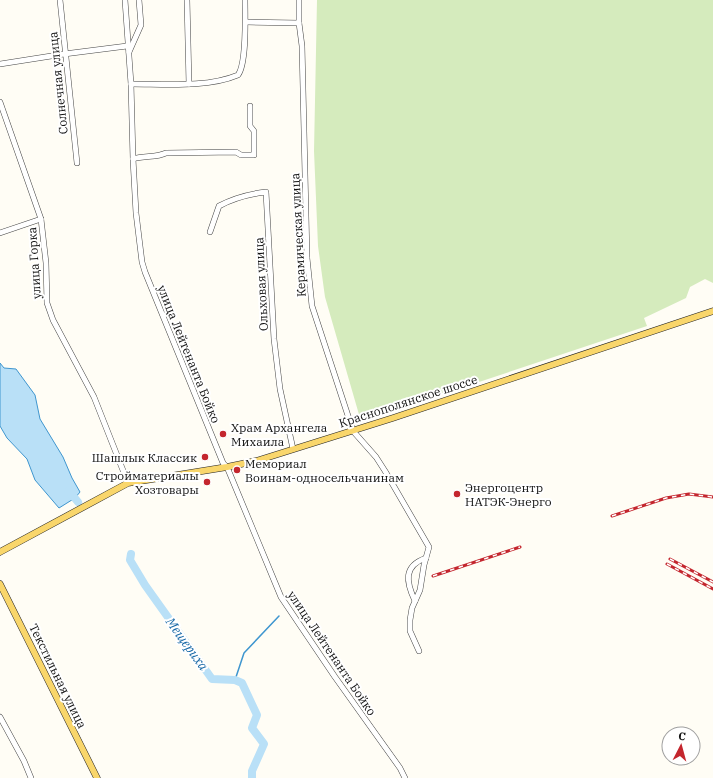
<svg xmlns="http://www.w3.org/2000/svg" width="713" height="778" viewBox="0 0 713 778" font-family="'IBM Plex Serif',serif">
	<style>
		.green { fill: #d5ebbd }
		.water { fill: #b9e0f7; stroke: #3f96cf }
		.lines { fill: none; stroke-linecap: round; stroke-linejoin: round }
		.stream { stroke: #3f96cf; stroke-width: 1.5 }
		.river { stroke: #b9e0f7; stroke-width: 8 }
		.minor-casing { stroke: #444; stroke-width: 6 }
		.major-casing { stroke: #222; stroke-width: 7 }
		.minor { stroke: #fff; stroke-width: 5 }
		.major { stroke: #f9d66b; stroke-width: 6 }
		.rail-casing { stroke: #c4262e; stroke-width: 3 }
		.rail { stroke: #fff; stroke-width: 1.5; stroke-dasharray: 4.5; stroke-linecap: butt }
		.poi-dot { fill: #c4262e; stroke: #fff; stroke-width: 1.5 }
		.labels { text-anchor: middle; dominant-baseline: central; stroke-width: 4; stroke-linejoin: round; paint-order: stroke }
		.street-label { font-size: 12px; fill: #111; stroke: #fff }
		.poi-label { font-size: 12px; fill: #111; stroke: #fff; text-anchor: start }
		.water-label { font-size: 13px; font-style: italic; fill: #1768a6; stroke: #fff }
	</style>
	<rect width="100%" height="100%" fill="#fffdf5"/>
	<!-- green -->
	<path class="green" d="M317 0H713V283L705 279 690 287 686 298 644 318 647 326 479 382 360 418 325 297 318 246 314 151Z"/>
	<!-- water -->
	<path class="water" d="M0 363 4 368 16 369 35 395 40 419 63 457 72 478 80 492 75 498 59 508 35 480 27 459 7 438 0 426Z"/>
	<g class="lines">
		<!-- stream -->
		<path class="stream" d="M235 680 244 653 279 616"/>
		<!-- river -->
		<g class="river">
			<path d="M69 491 78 502"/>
			<path d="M131 554 130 560 145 585 212 679 235 680 242 683 257 715 252 728 264 744 252 771V778"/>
		</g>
		<defs>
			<g id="minor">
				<path d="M60 0 77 163"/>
				<path d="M125 0 131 84 133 159 136 213 142 262 145 272 223 463 227 467 232 479 281 597 335 677 400 768 405 778"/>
				<path d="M187 0 189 84"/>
				<path d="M299 0V23L302 46 307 258 312 306 353 431 376 457 385 471 429 547 424 565 420 590 412 608 410 620V631L419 651"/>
				<path d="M246 22 299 23"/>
				<path d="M129 52 141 25 139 0"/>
				<path d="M0 64 64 54 127 46"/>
				<path d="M131 84C165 84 207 88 238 75 247 63 245 16 245 0"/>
				<path d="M0 102 41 219 46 263 47 303 53 320 94 397 128 483"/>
				<path d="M133 159C144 155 156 158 166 153L236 152 241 155H254V131L250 126V106"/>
				<path d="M210 232 219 206C234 198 249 194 266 192L274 339 280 389 293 449"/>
				<path d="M0 233 41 219"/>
				<path d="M415 601C406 582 403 566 426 558"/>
				<path d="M0 717 24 761 31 778"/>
			</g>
			<g id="major">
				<path d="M0 552 128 483 227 467 256 461 393 418 713 311"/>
				<path d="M0 584 97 778"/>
			</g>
		</defs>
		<!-- minor casing -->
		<use href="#minor" class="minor-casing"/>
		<!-- major casing -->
		<use href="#major" class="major-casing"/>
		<!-- minor -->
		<use href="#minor" class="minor"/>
		<!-- major -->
		<use href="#major" class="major"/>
		<defs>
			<g id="rail">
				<path d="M612 516 666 498 689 494 713 497"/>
				<path d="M670 559 713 582"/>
				<path d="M667 564 713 589"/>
				<path d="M433 576 520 547"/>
			</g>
		</defs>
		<!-- rail casing -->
		<use href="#rail" class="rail-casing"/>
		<!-- rail -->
		<use href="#rail" class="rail"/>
	</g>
	<!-- markers -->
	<g class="poi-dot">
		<circle cx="223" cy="434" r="4"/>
		<circle cx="205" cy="457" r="4"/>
		<circle cx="237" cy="470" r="4"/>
		<circle cx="207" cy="482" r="4"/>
		<circle cx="457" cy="494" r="4"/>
	</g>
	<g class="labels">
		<!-- street labels -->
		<g class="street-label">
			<text transform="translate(58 83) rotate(-96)">Солнечная улица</text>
			<text transform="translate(298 235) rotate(-93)">Керамическая улица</text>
			<text transform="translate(34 263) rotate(-94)">улица Горка</text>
			<text transform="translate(261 284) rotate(-93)">Ольховая улица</text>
			<text transform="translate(189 354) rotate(68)">улица Лейтенанта Бойко</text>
			<text transform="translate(408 401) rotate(-18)">Краснополянское шоссе</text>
			<text transform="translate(332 653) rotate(56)">улица Лейтенанта Бойко</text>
			<text transform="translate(58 676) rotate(64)">Текстильная улица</text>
		</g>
		<!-- poi labels -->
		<g class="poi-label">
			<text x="231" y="427">Храм Архангела<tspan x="231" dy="14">Михаила</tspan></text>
			<text x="197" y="457" text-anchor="end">Шашлык Классик</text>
			<text x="245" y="463">Мемориал<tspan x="245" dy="14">Воинам-односельчанинам</tspan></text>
			<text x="199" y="475" text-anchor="end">Стройматериалы<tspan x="199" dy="14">Хозтовары</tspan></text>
			<text x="465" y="487">Энергоцентр<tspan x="465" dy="14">НАТЭК-Энерго</tspan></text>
		</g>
		<!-- water labels -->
		<g class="water-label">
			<text transform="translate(187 644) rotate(54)">Мещериха</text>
		</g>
	</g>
	<!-- north arrow -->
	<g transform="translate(681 746) rotate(6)"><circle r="19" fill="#ffffff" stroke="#a0a0a0"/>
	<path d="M0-3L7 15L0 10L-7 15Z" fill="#c4262e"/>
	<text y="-6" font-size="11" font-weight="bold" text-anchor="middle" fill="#111111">С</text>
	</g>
</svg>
